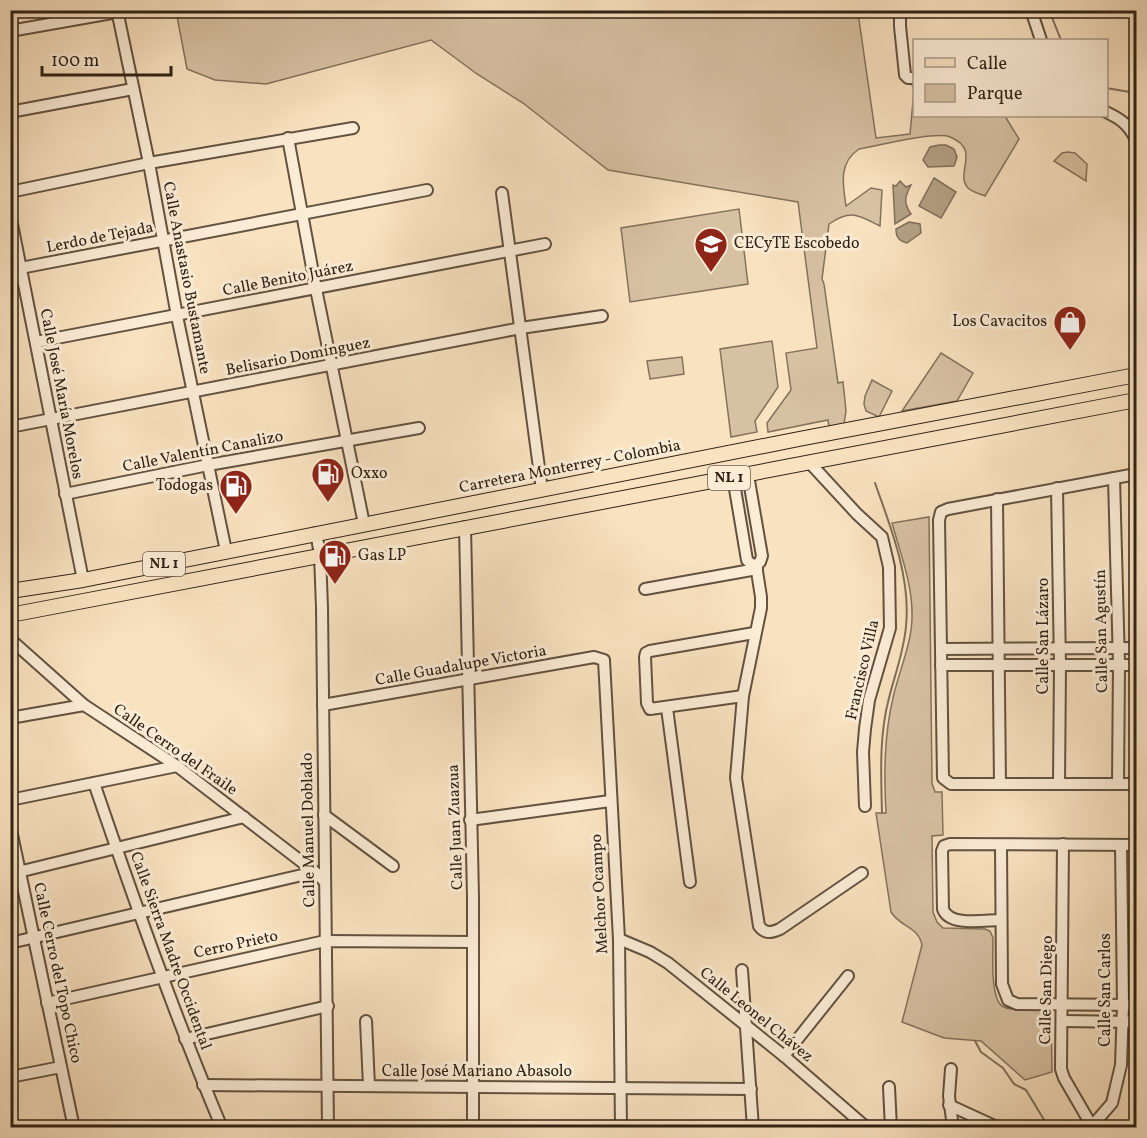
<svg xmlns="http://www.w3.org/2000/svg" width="1147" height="1138" viewBox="0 0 1147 1138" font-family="Vollkorn,serif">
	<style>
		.green { fill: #d7c1a3; stroke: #83725c; stroke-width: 1.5 }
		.water { fill: #b4a186; stroke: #7f6e59; stroke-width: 1.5 }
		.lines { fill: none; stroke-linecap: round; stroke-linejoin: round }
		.stream { stroke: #7f6e59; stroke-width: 2 }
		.minor-casing { stroke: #625240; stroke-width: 14 }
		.major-casing { stroke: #2f2215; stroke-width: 16 }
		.minor { stroke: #fbecd6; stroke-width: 10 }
		.major { stroke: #f9e2c0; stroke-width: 14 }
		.labels { text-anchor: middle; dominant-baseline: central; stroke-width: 6; stroke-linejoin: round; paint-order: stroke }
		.shield { fill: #fbecd6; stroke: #6c5f4f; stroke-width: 1.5 }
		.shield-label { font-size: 15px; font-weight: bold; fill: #2f2215 }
		.street-label { font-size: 16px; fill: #2f2215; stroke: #fbecd6 }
		.poi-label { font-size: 16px; fill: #2f2215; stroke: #fbecd6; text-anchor: start }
	</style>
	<rect width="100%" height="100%" fill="#f9e2c0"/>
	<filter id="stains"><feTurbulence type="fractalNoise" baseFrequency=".00333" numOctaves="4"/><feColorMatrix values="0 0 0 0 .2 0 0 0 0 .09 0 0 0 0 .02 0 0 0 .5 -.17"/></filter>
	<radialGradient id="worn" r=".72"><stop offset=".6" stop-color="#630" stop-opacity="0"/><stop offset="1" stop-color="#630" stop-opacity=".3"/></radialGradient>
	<!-- green -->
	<g class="green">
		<path d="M176 11H846L858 13 876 138 910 134 914 90 910 79H914V116H1005L1019 139 985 196C980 194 972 192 968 188 954 173 982 150 950 137 935 131 877 146 859 149 838 163 843 185 846 206L871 188 882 190 880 226C858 215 851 209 829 224L822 279 824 284 838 383 843 382 846 411 844 424 829 428 828 420 768 432 767 423 791 390 786 353 817 348 798 202 608 170 523 103 477 74 431 40 266 84 215 80 187 69Z"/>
		<path d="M1068 152 1075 153 1087 164 1086 181 1054 161 1062 153Z"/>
		<path d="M739 209 748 284 630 302 621 228Z"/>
		<path d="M772 341 778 387 755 421 757 432 731 437 720 349Z"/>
		<path d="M941 353 973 373 957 401 902 411Z"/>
		<path d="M682 357 684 374 650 379 647 361Z"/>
		<path d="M872 380 892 391 879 417 866 411 864 404 865 396Z"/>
		<path d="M929 517 932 783 935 792H942L943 835 932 836 933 912 937 922 943 928 985 929 990 931 993 938C993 953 990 997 1002 1006 1010 1011 1020 1009 1029 1009 1038 1009 1045 1008 1051 1014L1052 1072 1025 1080 981 1041 944 1038 902 1022 922 945C918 926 900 927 891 912L876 813H886C884 774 884 736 893 698 899 670 913 642 912 613 912 583 900 552 892 523Z"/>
	</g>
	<!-- water -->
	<g class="water">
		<path d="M939 145H946L954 149 957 157 954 166 928 167 923 160 930 147Z"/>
		<path d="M934 178 956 192 941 218 919 206Z"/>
		<path d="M900 181 906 187 911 185C905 196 903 203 911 214L895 224 893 185 896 186Z"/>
		<path d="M909 222 920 224 921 233 907 243C899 241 896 237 896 229Z"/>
	</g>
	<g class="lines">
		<!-- stream -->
		<g class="stream">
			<path d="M1049 10 1061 40"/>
			<path d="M1106 88 1136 93"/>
			<path d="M875 483C891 528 911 578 906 626 904 651 895 674 889 698 879 735 881 775 882 813"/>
			<path d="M975 1041 981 1052 1003 1068 1014 1084 1026 1090 1049 1128"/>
		</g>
		<defs>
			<g id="minor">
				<path d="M117 10 149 163 177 316 226 551"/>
				<path d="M900 10V26L905 75 908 78H914"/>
				<path d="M1031 10 1041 40"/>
				<path d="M10 31 129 10"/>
				<path d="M10 112 133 89"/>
				<path d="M1106 112C1121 119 1129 125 1136 140"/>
				<path d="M288 138 316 289 364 524"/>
				<path d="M10 192 149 163 353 128"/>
				<path d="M502 193 542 490"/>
				<path d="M10 214 83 580"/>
				<path d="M10 270 427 190"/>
				<path d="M36 342 545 244"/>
				<path d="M10 427 521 328 602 316"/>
				<path d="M810 463 857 514 882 537 889 567 890 628 869 700 865 729 863 752 865 806"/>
				<path d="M1136 474 948 509 941 512 939 520 943 778 951 784H1136"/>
				<path d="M748 475 762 556 760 562 756 565 761 597V608L743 696 736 778 759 926C765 934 771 933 780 929L862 873"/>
				<path d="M733 477 747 560 751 564 756 565"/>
				<path d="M1114 478 1119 665 1118 784"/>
				<path d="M1057 488 1060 666 1059 784"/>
				<path d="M65 494 208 465 419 428"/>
				<path d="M997 499 1000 784"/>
				<path d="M465 527 473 897V1128"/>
				<path d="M316 533 320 554 322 608 328 1128"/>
				<path d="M645 589 757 569"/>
				<path d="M10 639 84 705 177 766 315 872 325 882"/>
				<path d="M941 649 1136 648"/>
				<path d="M941 665H1136"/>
				<path d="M743 696 650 709 647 703 645 657 646 653 650 651 754 633"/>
				<path d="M323 705 594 657 604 660 619 939 621 1128"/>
				<path d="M667 708 690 882"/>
				<path d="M10 718 84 705"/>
				<path d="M94 783C134 900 174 1014 222 1128"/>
				<path d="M10 800 177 766"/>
				<path d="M324 815 393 866"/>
				<path d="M470 820 610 801"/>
				<path d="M10 825 74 1128"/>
				<path d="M1063 844 1061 1069 1064 1078 1093 1128"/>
				<path d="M1001 845 1002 984 1008 1000 1017 1004 1136 1005"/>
				<path d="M10 874 244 817"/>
				<path d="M1001 920C985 920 949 927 943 909L942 851 944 846 950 844 1136 845"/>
				<path d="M619 939 650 952 668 963 784 1056 867 1128"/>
				<path d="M10 943 315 872"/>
				<path d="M742 970 753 1128"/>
				<path d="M47 1003 325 941 473 942"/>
				<path d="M366 1021 369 1086"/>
				<path d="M1062 1021 1136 1022"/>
				<path d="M185 1039 328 1006"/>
				<path d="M784 1056 848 976"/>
				<path d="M951 1069 949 1096 953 1128"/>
				<path d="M10 1077 61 1067"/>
				<path d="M203 1085 751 1089"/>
				<path d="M889 1087 891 1128"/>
				<path d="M949 1105 999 1128"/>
				<path d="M1092 1126 1112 1103 1121 1065 1123 1005 1121 845"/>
			</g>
			<g id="major">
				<path d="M10 591 83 580 799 439 1136 375"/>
				<path d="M10 615 1136 400"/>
			</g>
		</defs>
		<!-- minor casing -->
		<use href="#minor" class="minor-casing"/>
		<!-- major casing -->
		<use href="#major" class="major-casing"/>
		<!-- minor -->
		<use href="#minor" class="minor"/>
		<!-- major -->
		<use href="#major" class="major"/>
	</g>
	<!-- icons -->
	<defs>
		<symbol id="school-pin" viewBox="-11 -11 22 30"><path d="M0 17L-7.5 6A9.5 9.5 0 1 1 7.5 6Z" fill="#8f2418" stroke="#fbecd6"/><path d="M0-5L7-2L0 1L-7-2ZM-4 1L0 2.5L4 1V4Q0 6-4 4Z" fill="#fff"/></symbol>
		<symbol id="shop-pin" viewBox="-11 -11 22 30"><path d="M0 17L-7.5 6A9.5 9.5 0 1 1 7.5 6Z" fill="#8f2418" stroke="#fbecd6"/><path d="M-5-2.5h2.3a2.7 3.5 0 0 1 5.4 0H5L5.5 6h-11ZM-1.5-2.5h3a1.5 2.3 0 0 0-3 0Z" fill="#fff"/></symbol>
		<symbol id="fuel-pin" viewBox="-11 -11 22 30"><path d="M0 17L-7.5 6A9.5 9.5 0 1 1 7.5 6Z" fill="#8f2418" stroke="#fbecd6"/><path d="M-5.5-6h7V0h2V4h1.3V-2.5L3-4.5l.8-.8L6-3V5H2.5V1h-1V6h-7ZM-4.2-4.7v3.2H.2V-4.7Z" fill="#fff"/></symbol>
	</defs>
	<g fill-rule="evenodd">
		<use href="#school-pin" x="692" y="225" width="38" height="52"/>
		<use href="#shop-pin" x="1051" y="303" width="38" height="52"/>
		<use href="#fuel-pin" x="309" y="455" width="38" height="52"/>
		<use href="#fuel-pin" x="217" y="467" width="38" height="52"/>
		<use href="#fuel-pin" x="316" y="537" width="38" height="52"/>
	</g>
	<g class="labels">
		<!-- shield labels -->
		<g class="shield">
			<rect x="708" y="466" width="42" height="24" rx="4.5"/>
			<rect x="143" y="552" width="42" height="24" rx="4.5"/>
		</g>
		<g class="shield-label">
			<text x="729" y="478">NL 1</text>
			<text x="164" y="564">NL 1</text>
		</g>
		<!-- street labels -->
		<g class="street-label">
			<text transform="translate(100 238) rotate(-11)">Lerdo de Tejada</text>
			<text transform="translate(186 278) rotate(79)">Calle Anastasio Bustamante</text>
			<text transform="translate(288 279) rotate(-11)">Calle Benito Juárez</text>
			<text transform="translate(298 357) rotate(-11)">Belisario Domínguez</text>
			<text transform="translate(61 394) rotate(79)">Calle José María Morelos</text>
			<text transform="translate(203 452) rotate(-11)">Calle Valentín Canalizo</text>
			<text transform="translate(570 467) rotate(-11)">Carretera Monterrey - Colombia</text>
			<text transform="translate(1102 631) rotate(-91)">Calle San Agustín</text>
			<text transform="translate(1044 636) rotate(-90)">Calle San Lázaro</text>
			<text transform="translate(461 666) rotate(-10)">Calle Guadalupe Victoria</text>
			<text transform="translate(863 670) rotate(-77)">Francisco Villa</text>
			<text transform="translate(175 750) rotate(35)">Calle Cerro del Fraile</text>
			<text transform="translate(456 827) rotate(-92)">Calle Juan Zuazua</text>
			<text transform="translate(309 830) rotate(-91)">Calle Manuel Doblado</text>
			<text transform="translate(600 894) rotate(-93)">Melchor Ocampo</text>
			<text transform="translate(236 945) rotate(-12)">Cerro Prieto</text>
			<text transform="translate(170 951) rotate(70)">Calle Sierra Madre Occidental</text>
			<text transform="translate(57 973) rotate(78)">Calle Cerro del Topo Chico</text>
			<text transform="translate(1047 990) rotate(-89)">Calle San Diego</text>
			<text transform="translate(1106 990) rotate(-90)">Calle San Carlos</text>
			<text transform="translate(756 1015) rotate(39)">Calle Leonel Chávez</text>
			<text x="477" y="1072">Calle José Mariano Abasolo</text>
		</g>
		<!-- poi labels -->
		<g class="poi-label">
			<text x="734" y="244">CECyTE Escobedo</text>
			<text x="1047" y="322" text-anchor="end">Los Cavacitos</text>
			<text x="351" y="474">Oxxo</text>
			<text x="213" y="486" text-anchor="end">Todogas</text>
			<text x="358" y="556">Gas LP</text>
		</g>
	</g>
	<!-- margin -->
	<rect width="1147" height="1138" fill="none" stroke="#f9e2c0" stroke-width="36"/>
	<rect x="12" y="12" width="1123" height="1114" fill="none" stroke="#2f2215" stroke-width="3"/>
	<rect x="18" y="18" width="1111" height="1102" fill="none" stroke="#2f2215" stroke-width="1.5"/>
	<!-- legend -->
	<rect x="913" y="39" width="195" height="78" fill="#fbecd6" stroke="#a99b89" stroke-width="1.5"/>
	<rect x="925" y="58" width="30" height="9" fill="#f9e2c0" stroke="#a99b89" stroke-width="1.5"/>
	<text x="967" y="69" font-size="18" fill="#2f2215">Calle</text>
	<rect x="925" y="84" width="30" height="18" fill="#d7c1a3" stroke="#a99b89" stroke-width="1.5"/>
	<text x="967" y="99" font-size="18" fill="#2f2215">Parque</text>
	<!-- scale -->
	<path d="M42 66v9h129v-9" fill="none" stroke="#2f2215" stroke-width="3"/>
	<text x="51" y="66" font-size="18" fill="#2f2215" stroke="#fbecd6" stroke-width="4.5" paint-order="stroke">100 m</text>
	<rect width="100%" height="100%" filter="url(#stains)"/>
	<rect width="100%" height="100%" fill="url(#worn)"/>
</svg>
